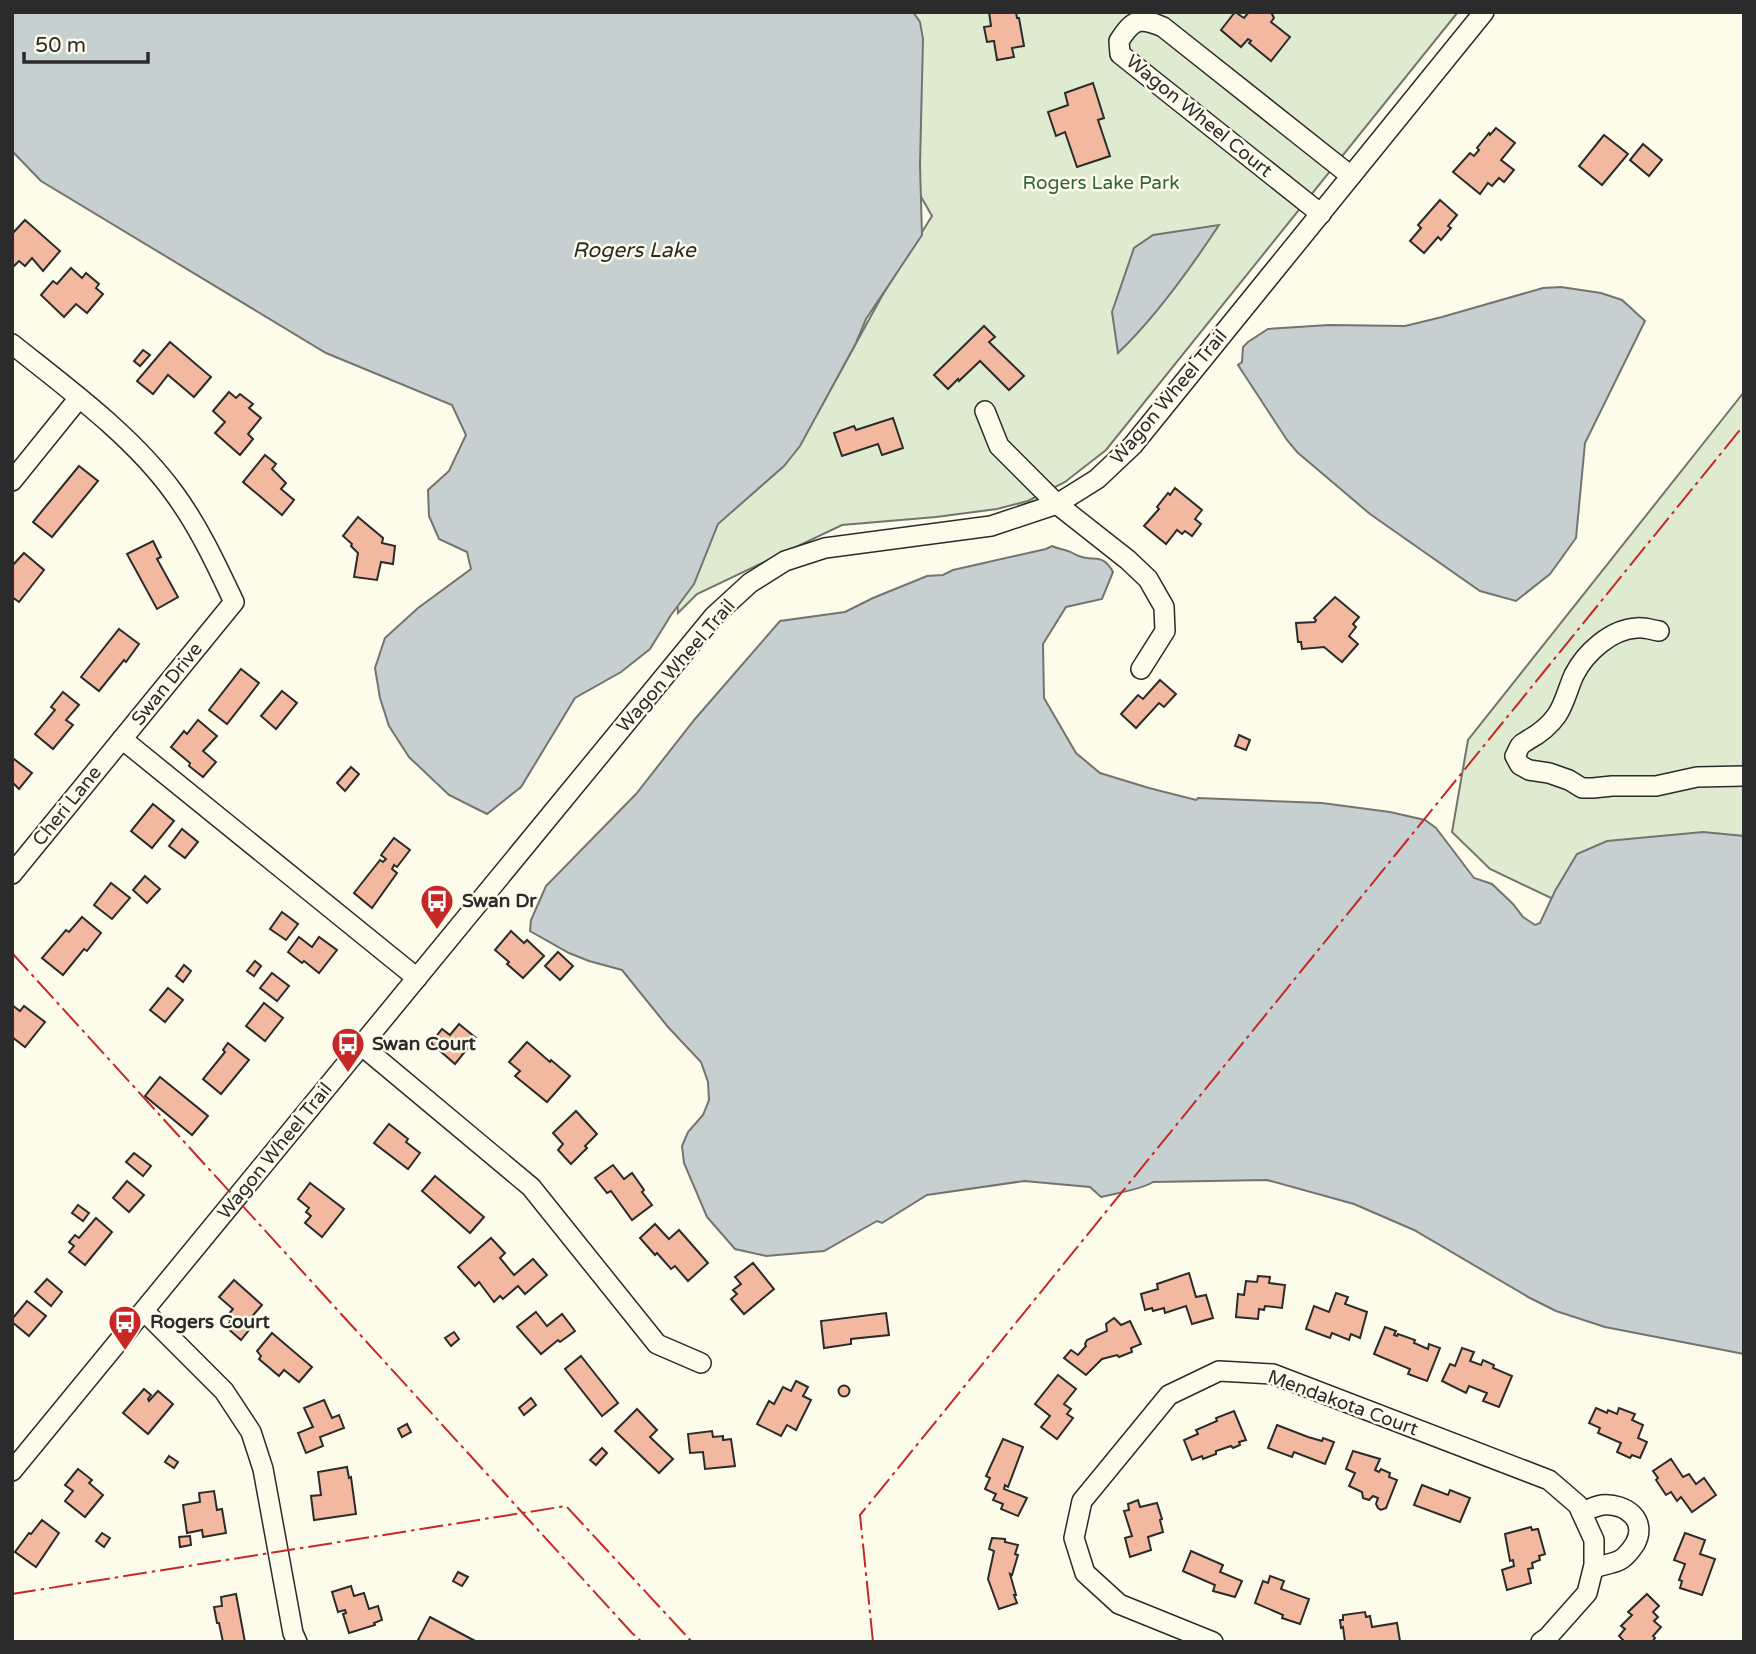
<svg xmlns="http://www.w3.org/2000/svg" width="1756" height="1654" viewBox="0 0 1756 1654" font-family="'Varela Round',sans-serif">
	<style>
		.green { fill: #deebd1; stroke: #74746e; stroke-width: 2 }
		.water { fill: #c7d0d0; stroke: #74746e; stroke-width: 2 }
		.building { fill: #f2b8a0; stroke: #2b2b2b; stroke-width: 2 }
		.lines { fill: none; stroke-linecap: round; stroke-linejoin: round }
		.minor-casing { stroke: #2b2b2b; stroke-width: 22 }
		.minor { stroke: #fdfbea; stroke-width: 19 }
		.power { stroke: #c62828; stroke-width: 2; stroke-dasharray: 24 5 3.5 5; stroke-linecap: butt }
		.labels { text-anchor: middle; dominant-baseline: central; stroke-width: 5; stroke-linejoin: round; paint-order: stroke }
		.street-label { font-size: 19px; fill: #2b2b2b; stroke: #fdfbea }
		.park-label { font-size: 19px; fill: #34623c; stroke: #fdfbea }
		.poi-label { font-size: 19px; font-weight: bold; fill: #2b2b2b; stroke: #fdfbea; text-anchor: start }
		.water-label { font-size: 21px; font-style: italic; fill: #2b2b2b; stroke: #fdfbea }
	</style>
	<rect width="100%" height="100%" fill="#fdfbea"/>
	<!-- green -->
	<g class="green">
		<path d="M903 12H1458L1106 450 1065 482 1028 501 997 509 936 517 842 525 697 594 678 613 673 532 817 414 882 296 932 216 887 137Z"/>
		<path d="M1744 392V903L1568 906 1490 869 1452 832 1468 740Z"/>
	</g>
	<!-- water -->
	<g class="water">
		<path d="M12 12H913L920 22 923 39 920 165 922 235 866 319 856 343 800 446 784 466 718 524 694 584 671 615 650 649 621 672 575 698 521 787 487 814 449 795 409 757 389 726 380 698 375 668 385 638 418 608 471 569 467 552 439 539 429 516 428 490 449 471 466 435 452 405 326 353 41 181 12 151Z"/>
		<path d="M1219 225C1190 269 1156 317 1118 353L1112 312 1134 248 1153 235Z"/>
		<path d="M1561 287 1601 293 1622 300 1645 321 1585 443 1576 538 1550 574 1516 601 1480 591 1370 514 1297 452 1287 440 1238 365 1242 362 1243 347 1248 342 1268 329 1329 325 1405 326 1442 317 1543 288Z"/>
		<path d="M1052 546C1058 549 1063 549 1068 551 1072 552 1075 555 1079 556 1095 562 1103 553 1113 572L1102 599 1066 607 1043 644 1044 698 1076 753 1100 773 1149 788 1196 800 1198 798 1322 803 1390 812 1425 820 1436 828 1474 878 1492 884 1513 904 1523 917 1535 925 1540 923 1555 891 1577 854 1607 841 1703 832 1744 836V1354L1605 1327 1556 1311 1530 1298 1414 1230 1354 1204 1267 1180 1153 1182C1140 1190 1117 1193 1101 1197L1090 1187 1024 1181 927 1195 882 1223 877 1221 824 1251 766 1256 735 1249 707 1217 684 1163 682 1146 688 1132 703 1115 709 1100 708 1082 701 1062 668 1027 622 970 589 961 569 953 530 931 531 920 546 886 636 794 695 719 780 621 845 612 873 598 927 576 943 575 953 570 1046 549Z"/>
	</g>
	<!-- building -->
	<g class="building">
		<path d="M989 12H1016L1017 18H1019L1024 46 1012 48 1014 57 997 60 994 41 987 42 984 27 991 26Z"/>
		<path d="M1235 12 1244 18 1249 12H1271L1274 18 1271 22 1290 37 1271 61 1249 43 1251 41 1248 39 1241 47 1221 30Z"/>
		<path d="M1093 83 1104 118 1098 120 1110 156 1077 167 1065 132 1056 136 1048 112 1068 105 1065 93Z"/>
		<path d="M1496 128 1515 143 1501 160 1514 170 1504 182 1499 178 1492 186 1488 183 1480 194 1453 172 1470 153 1474 156 1479 150 1477 148 1489 133 1490 135Z"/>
		<path d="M1604 135 1628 154 1602 185 1579 166Z"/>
		<path d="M1643 144 1662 160 1649 176 1630 160Z"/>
		<path d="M1440 200 1457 215 1448 226 1451 228 1441 240 1438 237 1424 253 1410 241 1421 228 1418 225Z"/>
		<path d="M25 220 60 251 43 271 32 258 25 266 19 261 12 268V234Z"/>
		<path d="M71 268 82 278 86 273 99 284 96 288 103 294 87 313 76 304 64 317 41 295 53 281 57 284Z"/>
		<path d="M984 326 995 337 989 342 1024 376 1009 390 980 361 959 381 958 379 948 389 934 375Z"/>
		<path d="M170 342 211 377 194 397 168 375 153 394 137 381Z"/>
		<path d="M143 350 150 355 140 366 134 361Z"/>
		<path d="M229 392 236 398 240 394 253 404 249 408 261 418 248 434 253 439 240 455 215 433 225 422 213 411Z"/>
		<path d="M893 418 903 448 882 455 878 444 842 456 834 433 854 426 856 430Z"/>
		<path d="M265 455 276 464 272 469 286 483 281 489 294 500 282 515 243 482Z"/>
		<path d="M79 466 98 481 52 537 33 522Z"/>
		<path d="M1175 488 1202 510 1195 519 1201 524 1192 536 1185 531 1182 534 1177 530 1166 544 1144 526 1159 509 1157 507 1168 493 1170 495Z"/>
		<path d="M358 517 383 538 382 543 395 546 393 564 381 562 377 580 354 577 358 553 351 546 352 544 343 536Z"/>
		<path d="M153 541 161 557 157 559 178 597 157 609 127 554Z"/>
		<path d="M24 553 44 570 19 602 12 597V566Z"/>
		<path d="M1335 597 1359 617 1353 624 1356 627 1349 636 1358 644 1342 662 1324 647 1302 649 1301 642H1298L1296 623 1315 622 1316 620 1314 618Z"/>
		<path d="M119 629 139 644 126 662 124 660 99 691 81 677Z"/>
		<path d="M241 669 259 683 227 724 209 710Z"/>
		<path d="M1160 680 1176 694 1164 707 1159 703 1136 728 1121 714 1138 695 1143 699Z"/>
		<path d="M282 691 297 703 276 729 261 716Z"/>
		<path d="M63 692 79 705 66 720 73 725 53 749 35 734 55 710 51 707Z"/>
		<path d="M198 720 217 736 203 751 216 762 203 777 189 766 190 763 171 747 184 731 187 734Z"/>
		<path d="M1239 735 1250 740 1246 750 1235 746Z"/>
		<path d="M14 759 32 773 19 789 14 784 12 786V761Z"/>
		<path d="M351 767 359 774 345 791 337 783Z"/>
		<path d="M153 804 174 821 152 848 131 831Z"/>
		<path d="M182 829 198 842 185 858 169 846Z"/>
		<path d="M394 838 410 850 397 867 394 865 392 869 397 873 372 908 354 893 380 860 383 862 386 859 381 855Z"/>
		<path d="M145 876 160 889 147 903 133 890Z"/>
		<path d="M111 883 130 898 112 919 94 905Z"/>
		<path d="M282 912 298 924 286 940 270 929Z"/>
		<path d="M82 917 101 933 87 951 84 949 63 975 42 958 66 930 69 932Z"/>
		<path d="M511 931 524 943 527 940 544 956 523 978 507 964 509 962 495 950Z"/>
		<path d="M299 937 312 947 319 937 337 950 319 973 304 961 302 963 288 952Z"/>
		<path d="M558 952 573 966 560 980 545 966Z"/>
		<path d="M255 961 261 966 254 976 247 971Z"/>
		<path d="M184 965 191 971 183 982 176 976Z"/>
		<path d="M272 973 289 986 277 1001 260 988Z"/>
		<path d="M168 988 183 1000 165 1022 150 1010Z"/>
		<path d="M264 1003 283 1018 265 1041 246 1026Z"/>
		<path d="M12 1005 20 1011 24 1006 45 1022 25 1047 12 1037Z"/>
		<path d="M459 1024 476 1038 455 1064 431 1043 442 1029 450 1035Z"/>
		<path d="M527 1042 550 1062 551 1060 570 1076 547 1102 515 1076 520 1071 509 1062Z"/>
		<path d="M228 1043 249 1060 221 1094 203 1079 225 1052 223 1050Z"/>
		<path d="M160 1077 208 1116 192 1135 145 1096Z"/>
		<path d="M576 1111 597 1134 585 1146 587 1148 571 1164 558 1150 563 1144 553 1133Z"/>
		<path d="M389 1124 408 1139 406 1142 420 1153 408 1169 374 1143Z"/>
		<path d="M134 1153 151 1166 143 1176 126 1162Z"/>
		<path d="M613 1165 624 1179 632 1173 644 1190 642 1192 652 1205 632 1220 611 1191 607 1193 595 1178Z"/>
		<path d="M435 1176 484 1217 470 1233 422 1191Z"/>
		<path d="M127 1181 144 1195 129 1212 113 1198Z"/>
		<path d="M310 1183 344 1209 322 1237 305 1223 311 1216 306 1212 309 1208 298 1199Z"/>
		<path d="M78 1205 89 1213 83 1221 72 1213Z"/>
		<path d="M96 1218 112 1232 85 1265 69 1252 74 1246 69 1242 75 1235 79 1238Z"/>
		<path d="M655 1224 669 1239 679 1230 708 1263 688 1281 675 1266 671 1269 657 1253 655 1255 640 1238Z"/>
		<path d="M491 1238 505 1253 500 1258 514 1275 533 1259 547 1275 525 1294 518 1286 503 1299 500 1296 494 1302 479 1282 475 1286 458 1267Z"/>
		<path d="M753 1263 774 1289 744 1314 731 1299 737 1294 733 1290 741 1284 735 1277Z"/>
		<path d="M1189 1273 1196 1297 1206 1295 1213 1318 1192 1324 1186 1306 1165 1313 1164 1308 1153 1311 1152 1308 1145 1310 1141 1294 1158 1289 1157 1284Z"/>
		<path d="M1258 1276 1270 1277 1269 1283 1285 1285 1282 1308 1265 1306 1264 1310 1259 1309 1258 1319 1236 1317 1238 1294 1244 1295 1246 1281 1257 1282Z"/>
		<path d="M47 1279 62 1292 51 1306 35 1292Z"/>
		<path d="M234 1280 262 1305 248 1321 253 1325 241 1340 226 1327 231 1321 226 1317 233 1309 219 1297Z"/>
		<path d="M1336 1293 1348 1297 1345 1304 1367 1312 1360 1338 1351 1334 1349 1340 1332 1333 1330 1338 1306 1329 1314 1306 1329 1312Z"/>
		<path d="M27 1301 46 1316 29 1336 12 1322V1319Z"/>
		<path d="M536 1312 547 1326 562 1314 575 1331 560 1342 558 1340 541 1354 517 1327Z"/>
		<path d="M886 1313 889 1335 851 1339V1344L824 1348 821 1321Z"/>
		<path d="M1114 1318 1121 1325 1130 1321 1141 1344 1131 1348 1132 1352 1119 1357 1117 1355 1102 1359 1086 1375 1064 1358 1071 1350 1078 1355 1086 1346 1085 1344 1087 1340 1107 1331 1106 1324Z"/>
		<path d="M1385 1327 1396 1331 1394 1335 1397 1336 1398 1334 1415 1340 1414 1343 1428 1349 1429 1344 1440 1348 1427 1381 1408 1374 1410 1369 1374 1354Z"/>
		<path d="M454 1332 459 1339 451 1346 445 1338Z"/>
		<path d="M272 1333 312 1367 299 1382 284 1370 279 1376 259 1359 261 1356 257 1351Z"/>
		<path d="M1462 1348 1474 1352 1470 1361 1481 1365 1483 1360 1494 1365 1493 1368 1512 1376 1499 1407 1483 1401 1487 1393 1469 1386 1466 1393 1442 1381 1450 1364 1455 1366Z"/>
		<path d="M581 1356 618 1403 602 1416 565 1369Z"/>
		<path d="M1058 1375 1076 1389 1064 1404 1071 1409 1067 1414 1073 1418 1057 1439 1041 1427 1050 1416 1035 1404Z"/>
		<path d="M796 1381 808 1387 803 1396 811 1400 796 1430 787 1425 781 1436 757 1424 769 1401 774 1404 783 1387 791 1391Z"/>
		<circle cx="844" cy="1391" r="5.5"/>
		<path d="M144 1389 151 1395 148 1399 149 1401 158 1391 173 1404 148 1434 123 1413Z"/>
		<path d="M531 1398 536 1405 524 1415 519 1408Z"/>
		<path d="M324 1400 332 1418 339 1415 344 1428 320 1437 323 1446 306 1453 298 1433 313 1427 304 1408Z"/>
		<path d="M1596 1408 1607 1413 1608 1410 1617 1414 1619 1408 1635 1414 1632 1420 1643 1425 1638 1438 1647 1442 1640 1458 1632 1455 1630 1458 1617 1452 1621 1443 1598 1433 1600 1428 1589 1423Z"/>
		<path d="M637 1409 657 1430 650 1437 673 1459 659 1473 615 1431Z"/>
		<path d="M1234 1411 1246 1440 1239 1442 1240 1445 1233 1448 1231 1446 1216 1451V1454L1203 1459 1202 1456 1192 1460 1184 1440 1198 1434 1196 1430 1217 1421 1216 1418Z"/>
		<path d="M407 1424 411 1432 402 1437 398 1429Z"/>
		<path d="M1277 1425 1308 1437 1322 1441 1323 1438 1334 1442 1325 1464 1294 1452 1292 1457 1268 1448Z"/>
		<path d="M712 1431 713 1437 723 1436V1440L731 1439 735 1466 705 1469 703 1452 690 1453 688 1434Z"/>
		<path d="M1003 1439 1023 1447 1008 1487 1005 1485 1004 1489 1027 1498 1018 1516 1001 1509 1003 1504 993 1500 996 1494 985 1489 990 1478 986 1476Z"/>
		<path d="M602 1448 607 1453 596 1465 590 1460Z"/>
		<path d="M1353 1451 1380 1459 1375 1470 1379 1472 1381 1469 1390 1473 1389 1477 1397 1480 1386 1508 1381 1510 1378 1508 1376 1504 1378 1498 1373 1496 1369 1500 1363 1498 1362 1492 1349 1486 1355 1473 1346 1469Z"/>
		<path d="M169 1456 178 1462 174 1468 165 1462Z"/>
		<path d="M1671 1459 1683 1477 1689 1474 1696 1484 1704 1478 1716 1495 1692 1512 1681 1497 1677 1501 1671 1492 1666 1495 1656 1480 1658 1478 1653 1471Z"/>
		<path d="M347 1467 349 1478 351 1477 356 1514 314 1520 311 1496 321 1495 318 1472Z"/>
		<path d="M78 1469 92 1480 89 1483 103 1495 85 1517 65 1501 73 1491 65 1485Z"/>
		<path d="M1422 1485 1448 1495 1450 1490 1470 1498 1460 1522 1414 1505Z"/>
		<path d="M214 1491 217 1510 222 1509 226 1533 203 1537 202 1530 187 1533 183 1505 200 1502 199 1493Z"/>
		<path d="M1138 1500 1140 1507 1157 1503 1162 1519 1160 1520 1163 1532 1148 1537 1151 1550 1130 1557 1125 1538 1132 1536 1124 1511 1129 1510 1128 1504Z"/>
		<path d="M42 1520 59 1533 36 1567 15 1552 29 1533 31 1534Z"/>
		<path d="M1531 1527 1532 1530 1538 1529 1545 1554 1539 1556 1540 1560 1532 1563 1533 1568 1528 1569 1531 1583 1507 1590 1502 1570 1514 1566 1513 1560 1510 1561 1505 1534Z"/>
		<path d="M102 1533 110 1538 104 1547 96 1541Z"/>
		<path d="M1685 1533 1705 1540 1700 1554 1715 1559 1702 1595 1680 1588 1682 1581 1679 1580 1685 1564 1674 1560Z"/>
		<path d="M190 1536 191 1545 180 1547 179 1537Z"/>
		<path d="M992 1538 1005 1539V1542L1018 1545 1015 1554 1018 1555 1012 1575 1010 1574 1016 1595H1014L1017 1603 999 1609 988 1579 994 1551 989 1549Z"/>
		<path d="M1191 1551 1223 1565 1220 1572 1242 1581 1235 1597 1213 1591 1215 1585 1185 1572 1183 1571Z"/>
		<path d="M458 1572 468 1577 462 1586 453 1581Z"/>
		<path d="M1270 1576 1284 1581 1281 1589 1309 1599 1300 1624 1282 1618 1283 1615 1255 1603 1263 1581 1268 1583Z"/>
		<path d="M351 1586 354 1596 364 1593 369 1609 378 1606 382 1620 374 1623 375 1625 349 1633 343 1614 346 1613 345 1610 338 1612 332 1592Z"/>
		<path d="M236 1594 245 1642H223L219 1623H217L214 1607 222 1606 221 1597Z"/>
		<path d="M1647 1594 1659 1606 1653 1612 1658 1617 1654 1621 1661 1627 1653 1636 1655 1638 1652 1642H1625L1619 1636 1625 1629 1621 1626 1632 1615 1628 1612Z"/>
		<path d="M1365 1612 1366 1617 1370 1616 1372 1627 1397 1623 1400 1641 1345 1642 1343 1627 1341 1628 1340 1620H1343V1615Z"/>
		<path d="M430 1617 477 1642H422L418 1640Z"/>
	</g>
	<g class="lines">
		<defs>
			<g id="minor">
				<path d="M1321 214 1120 54 1119 41C1133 19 1139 17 1163 27L1351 176"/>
				<path d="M12 344C67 388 133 436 174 493 199 527 216 564 234 602L12 874"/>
				<path d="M985 411 999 446 1057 504 1128 560 1148 579 1164 607 1165 631 1141 669"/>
				<path d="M12 481 79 398"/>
				<path d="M1659 631C1652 630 1644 627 1637 628 1611 629 1585 653 1574 675 1568 688 1565 703 1557 715 1550 725 1539 734 1528 740 1524 743 1523 742 1520 746 1518 749 1517 753 1515 756L1520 765 1529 770 1549 773 1569 780 1582 788H1593L1612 786H1656L1697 777 1744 776"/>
				<path d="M122 739 417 978"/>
				<path d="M361 1045 531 1187 657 1344 701 1363"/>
				<path d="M144 1311 224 1391 251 1432 263 1469 293 1633 297 1642"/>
				<path d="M12 1471 714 616 750 583 785 561 825 548 991 526 1057 504 1097 479 1133 445 1484 12"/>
				<path d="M1582 1512C1588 1510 1595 1506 1602 1505 1626 1503 1648 1520 1635 1544 1631 1550 1626 1557 1620 1560 1612 1564 1602 1565 1594 1568"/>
				<path d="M1213 1642 1119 1604 1085 1573 1074 1538 1082 1501 1169 1395 1219 1371 1273 1374 1549 1480 1578 1505 1594 1540V1565L1587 1593 1547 1638 1541 1642"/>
			</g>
		</defs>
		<!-- minor casing -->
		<use href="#minor" class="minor-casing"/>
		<!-- minor -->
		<use href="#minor" class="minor"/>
		<!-- power -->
		<g class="power">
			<path d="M12 953 632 1633 642 1642"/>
			<path d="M12 1594 566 1506 692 1642"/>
			<path d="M873 1642 860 1515 1744 425"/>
		</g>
	</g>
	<!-- icons -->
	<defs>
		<symbol id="bus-pin" viewBox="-11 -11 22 30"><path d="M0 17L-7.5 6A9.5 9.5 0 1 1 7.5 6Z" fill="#c62828" stroke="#fdfbea"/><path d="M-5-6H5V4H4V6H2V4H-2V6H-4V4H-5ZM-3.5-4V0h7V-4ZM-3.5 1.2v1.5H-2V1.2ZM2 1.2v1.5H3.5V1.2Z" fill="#fff"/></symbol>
	</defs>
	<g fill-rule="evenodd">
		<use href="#bus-pin" x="418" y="882" width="38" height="52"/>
		<use href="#bus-pin" x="329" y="1025" width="38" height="52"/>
		<use href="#bus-pin" x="106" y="1303" width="38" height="52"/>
	</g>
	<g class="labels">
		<!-- street labels -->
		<g class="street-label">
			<text transform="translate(1199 116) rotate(39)">Wagon Wheel Court</text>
			<text transform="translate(1169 397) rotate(-50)">Wagon Wheel Trail</text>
			<text transform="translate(676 666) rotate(-49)">Wagon Wheel Trail</text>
			<text transform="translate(167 684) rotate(-51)">Swan Drive</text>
			<text transform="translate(67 806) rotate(-51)">Cheri Lane</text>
			<text transform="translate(275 1151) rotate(-51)">Wagon Wheel Trail</text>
			<text transform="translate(1343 1403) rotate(20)">Mendakota Court</text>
		</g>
		<!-- park labels -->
		<g class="park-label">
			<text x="1101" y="183">Rogers Lake Park</text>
		</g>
		<!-- poi labels -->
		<g class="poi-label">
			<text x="462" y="901">Swan Dr</text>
			<text x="372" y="1044">Swan Court</text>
			<text x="150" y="1322">Rogers Court</text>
		</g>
		<!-- water labels -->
		<g class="water-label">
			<text x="634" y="250">Rogers Lake</text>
		</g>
	</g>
	<!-- border -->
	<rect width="1756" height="1654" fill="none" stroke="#2b2b2b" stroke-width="28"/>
	<!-- scale -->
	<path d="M24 52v10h124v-10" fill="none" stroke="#2b2b2b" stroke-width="3.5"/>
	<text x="35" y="52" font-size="21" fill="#2b2b2b" stroke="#fdfbea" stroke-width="5" paint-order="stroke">50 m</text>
</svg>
